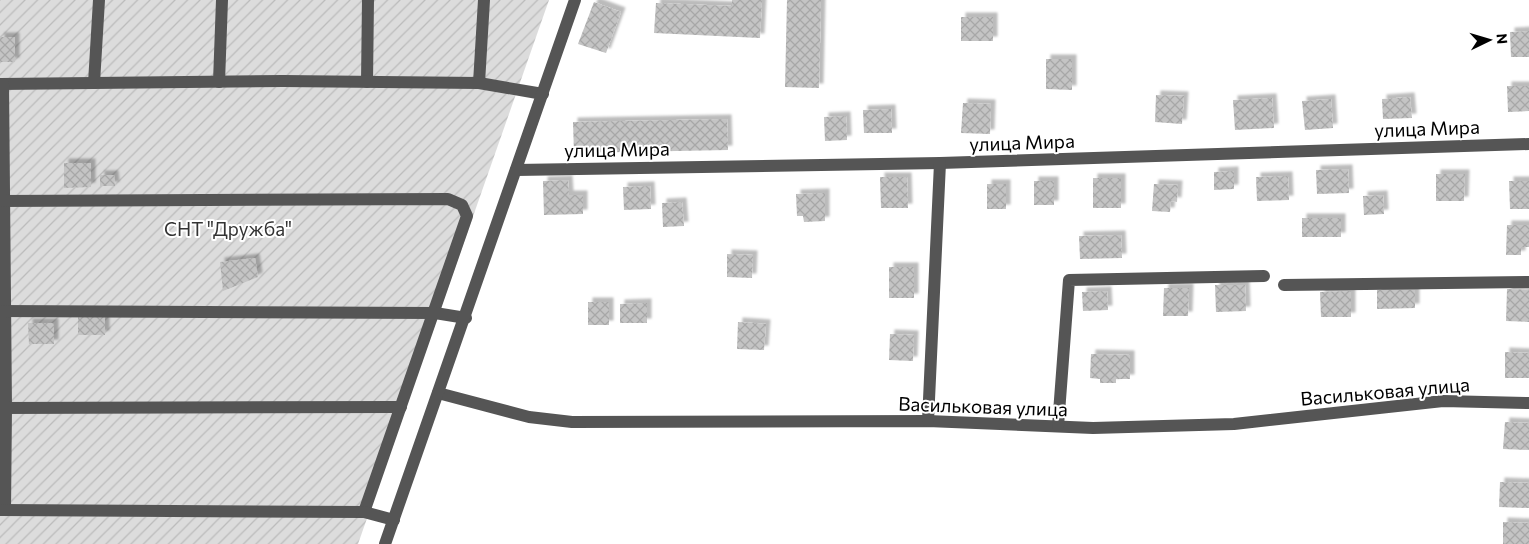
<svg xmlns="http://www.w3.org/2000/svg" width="1529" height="544" viewBox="0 0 1529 544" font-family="Commissioner,sans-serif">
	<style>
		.garden { fill: url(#garden-furrows) }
		.building { fill: url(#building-cross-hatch); filter: url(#shadow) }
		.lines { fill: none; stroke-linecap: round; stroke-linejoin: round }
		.minor { stroke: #555; stroke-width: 12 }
		.labels { text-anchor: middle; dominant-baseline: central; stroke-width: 4; stroke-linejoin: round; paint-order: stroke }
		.street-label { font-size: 19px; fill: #000; stroke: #fff }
		.park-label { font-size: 19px; fill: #333; stroke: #fff }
	</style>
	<defs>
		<pattern id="garden-furrows" width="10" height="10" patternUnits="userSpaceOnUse" patternTransform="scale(1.25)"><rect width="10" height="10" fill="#dcdcdc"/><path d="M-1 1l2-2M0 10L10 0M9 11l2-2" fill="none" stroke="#bbb"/></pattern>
		<pattern id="building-cross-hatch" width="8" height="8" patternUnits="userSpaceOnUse" patternTransform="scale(1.25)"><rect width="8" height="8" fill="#c4c4c4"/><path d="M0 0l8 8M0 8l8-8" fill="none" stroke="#a7a7a7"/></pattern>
		<filter id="shadow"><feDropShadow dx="4.5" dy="-4.5" stdDeviation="1" flood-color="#0004"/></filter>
	</defs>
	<rect width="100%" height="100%" fill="#fff"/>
	<!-- garden -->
	<path class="garden" d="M0 0H549L358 544H0Z"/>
	<!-- building -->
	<g class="building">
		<path d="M732 0H762L760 38 654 33 656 3 732 6Z"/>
		<path d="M787 0H821L819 88 785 87Z"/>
		<path d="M594 2 621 12 606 53 578 44Z"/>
		<rect x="961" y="17" width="32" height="24"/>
		<path d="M1529 31V57H1511L1510 32Z"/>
		<rect x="0" y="37" width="15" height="25"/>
		<path d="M1046 59H1072V90L1046 89Z"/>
		<path d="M1507 86H1529V111L1508 112Z"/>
		<path d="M1156 95 1184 96 1182 124 1155 122Z"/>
		<path d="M1410 97 1412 118 1383 119 1382 99Z"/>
		<path d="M1272 98 1274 128 1235 130 1233 100Z"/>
		<path d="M1331 99 1333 128 1305 130 1302 101Z"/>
		<path d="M963 103 991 104 990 134 961 133Z"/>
		<path d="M891 109 892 133H864L863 110Z"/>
		<path d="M846 116 847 140 825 141 824 117Z"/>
		<path d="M727 119 728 150 574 153 573 122Z"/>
		<path d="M64 163H91V187L64 188Z"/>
		<path d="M1348 169 1349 193 1317 194 1316 170Z"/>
		<path d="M1234 171V189L1214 190V172Z"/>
		<path d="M1436 174H1465L1464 201H1436Z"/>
		<path d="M100 175H114L115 186H100Z"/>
		<path d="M1288 176 1289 200 1257 201 1256 177Z"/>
		<path d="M880 177H907L908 208H881Z"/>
		<rect x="1093" y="178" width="28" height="30"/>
		<path d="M568 180 569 195H583V214L544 215 543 181Z"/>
		<rect x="1034" y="181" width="20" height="24"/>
		<path d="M1509 181H1529V209H1510Z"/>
		<rect x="987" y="184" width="19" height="25"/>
		<path d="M1154 184 1178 185 1177 202 1171 201 1170 212 1152 211Z"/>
		<path d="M650 186 651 209 624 210 623 187Z"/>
		<path d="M825 193V221L804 222 803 216H797L796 194Z"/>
		<path d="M1383 195 1384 214 1364 215 1363 196Z"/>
		<path d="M682 202 684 226 663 227 662 203Z"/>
		<rect x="1302" y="218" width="39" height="19"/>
		<path d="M1507 225H1529V247H1521V255H1506Z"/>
		<path d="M1121 235 1122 258 1080 259 1079 236Z"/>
		<path d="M727 254 753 255 752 278 727 277Z"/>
		<path d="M255 258 258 277 223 291 220 262Z"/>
		<rect x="889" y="267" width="25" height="31"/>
		<path d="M1215 285H1245L1246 311 1216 312Z"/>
		<path d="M1164 288H1189L1188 316H1163Z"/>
		<path d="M1507 289 1529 290V322L1506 321Z"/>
		<path d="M1377 290H1415V308L1377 309Z"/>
		<path d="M1107 291 1108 310 1083 311 1082 292Z"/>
		<path d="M1351 291V317H1321L1320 292Z"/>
		<rect x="588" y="302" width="21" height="23"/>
		<path d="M647 303V323H620V304Z"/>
		<rect x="78" y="317" width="27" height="18"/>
		<path d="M738 322 766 324 764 350 737 349Z"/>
		<path d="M28 323H54V344H29Z"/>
		<path d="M890 334 914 335 913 361 889 360Z"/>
		<path d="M1505 352 1529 353V378H1505Z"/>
		<path d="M1091 354 1130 355V379H1116V383H1100V379L1090 378Z"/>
		<path d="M1505 422 1529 423V450L1503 449Z"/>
		<path d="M1500 482 1529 483V508L1499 507Z"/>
		<path d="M1503 522 1529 523V544H1503Z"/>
	</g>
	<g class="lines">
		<!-- minor -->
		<g class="minor">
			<path d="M219 82 222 0"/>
			<path d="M367 82 368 0"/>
			<path d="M94 83 99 0"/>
			<path d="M479 83 484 0"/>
			<path d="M0 84 283 81 479 83 543 94"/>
			<path d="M3 84 6 408 5 510"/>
			<path d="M516 170 940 163 1529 144"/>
			<path d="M0 201 448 199 462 205 467 216 364 512 0 510"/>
			<path d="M1284 285 1529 282"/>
			<path d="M0 311 435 313 466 318"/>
			<path d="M438 393 529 417 572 422 928 421 1093 428 1234 424 1443 401 1529 403"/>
			<path d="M0 408 401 407"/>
			<path d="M928 421 940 163"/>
			<path d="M1058 426 1069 280 1264 276"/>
			<path d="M364 512 394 520"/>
			<path d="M385 544 575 0"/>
		</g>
	</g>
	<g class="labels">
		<!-- street labels -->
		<g class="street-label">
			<text transform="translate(1427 128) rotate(-2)">улица Мира</text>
			<text transform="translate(1022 142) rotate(-2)">улица Мира</text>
			<text transform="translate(617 149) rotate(-1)">улица Мира</text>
			<text transform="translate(1385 391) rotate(-5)">Васильковая улица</text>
			<text transform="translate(983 406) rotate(2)">Васильковая улица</text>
		</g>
		<!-- park labels -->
		<g class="park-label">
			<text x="228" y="228">СНТ "Дружба"</text>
		</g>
	</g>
	<!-- north arrow -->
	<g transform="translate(1489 40) rotate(85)" stroke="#ffffff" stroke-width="4" paint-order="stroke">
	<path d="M0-4L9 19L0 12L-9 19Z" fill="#000000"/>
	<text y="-8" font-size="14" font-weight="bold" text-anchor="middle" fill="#000000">N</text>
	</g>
</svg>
